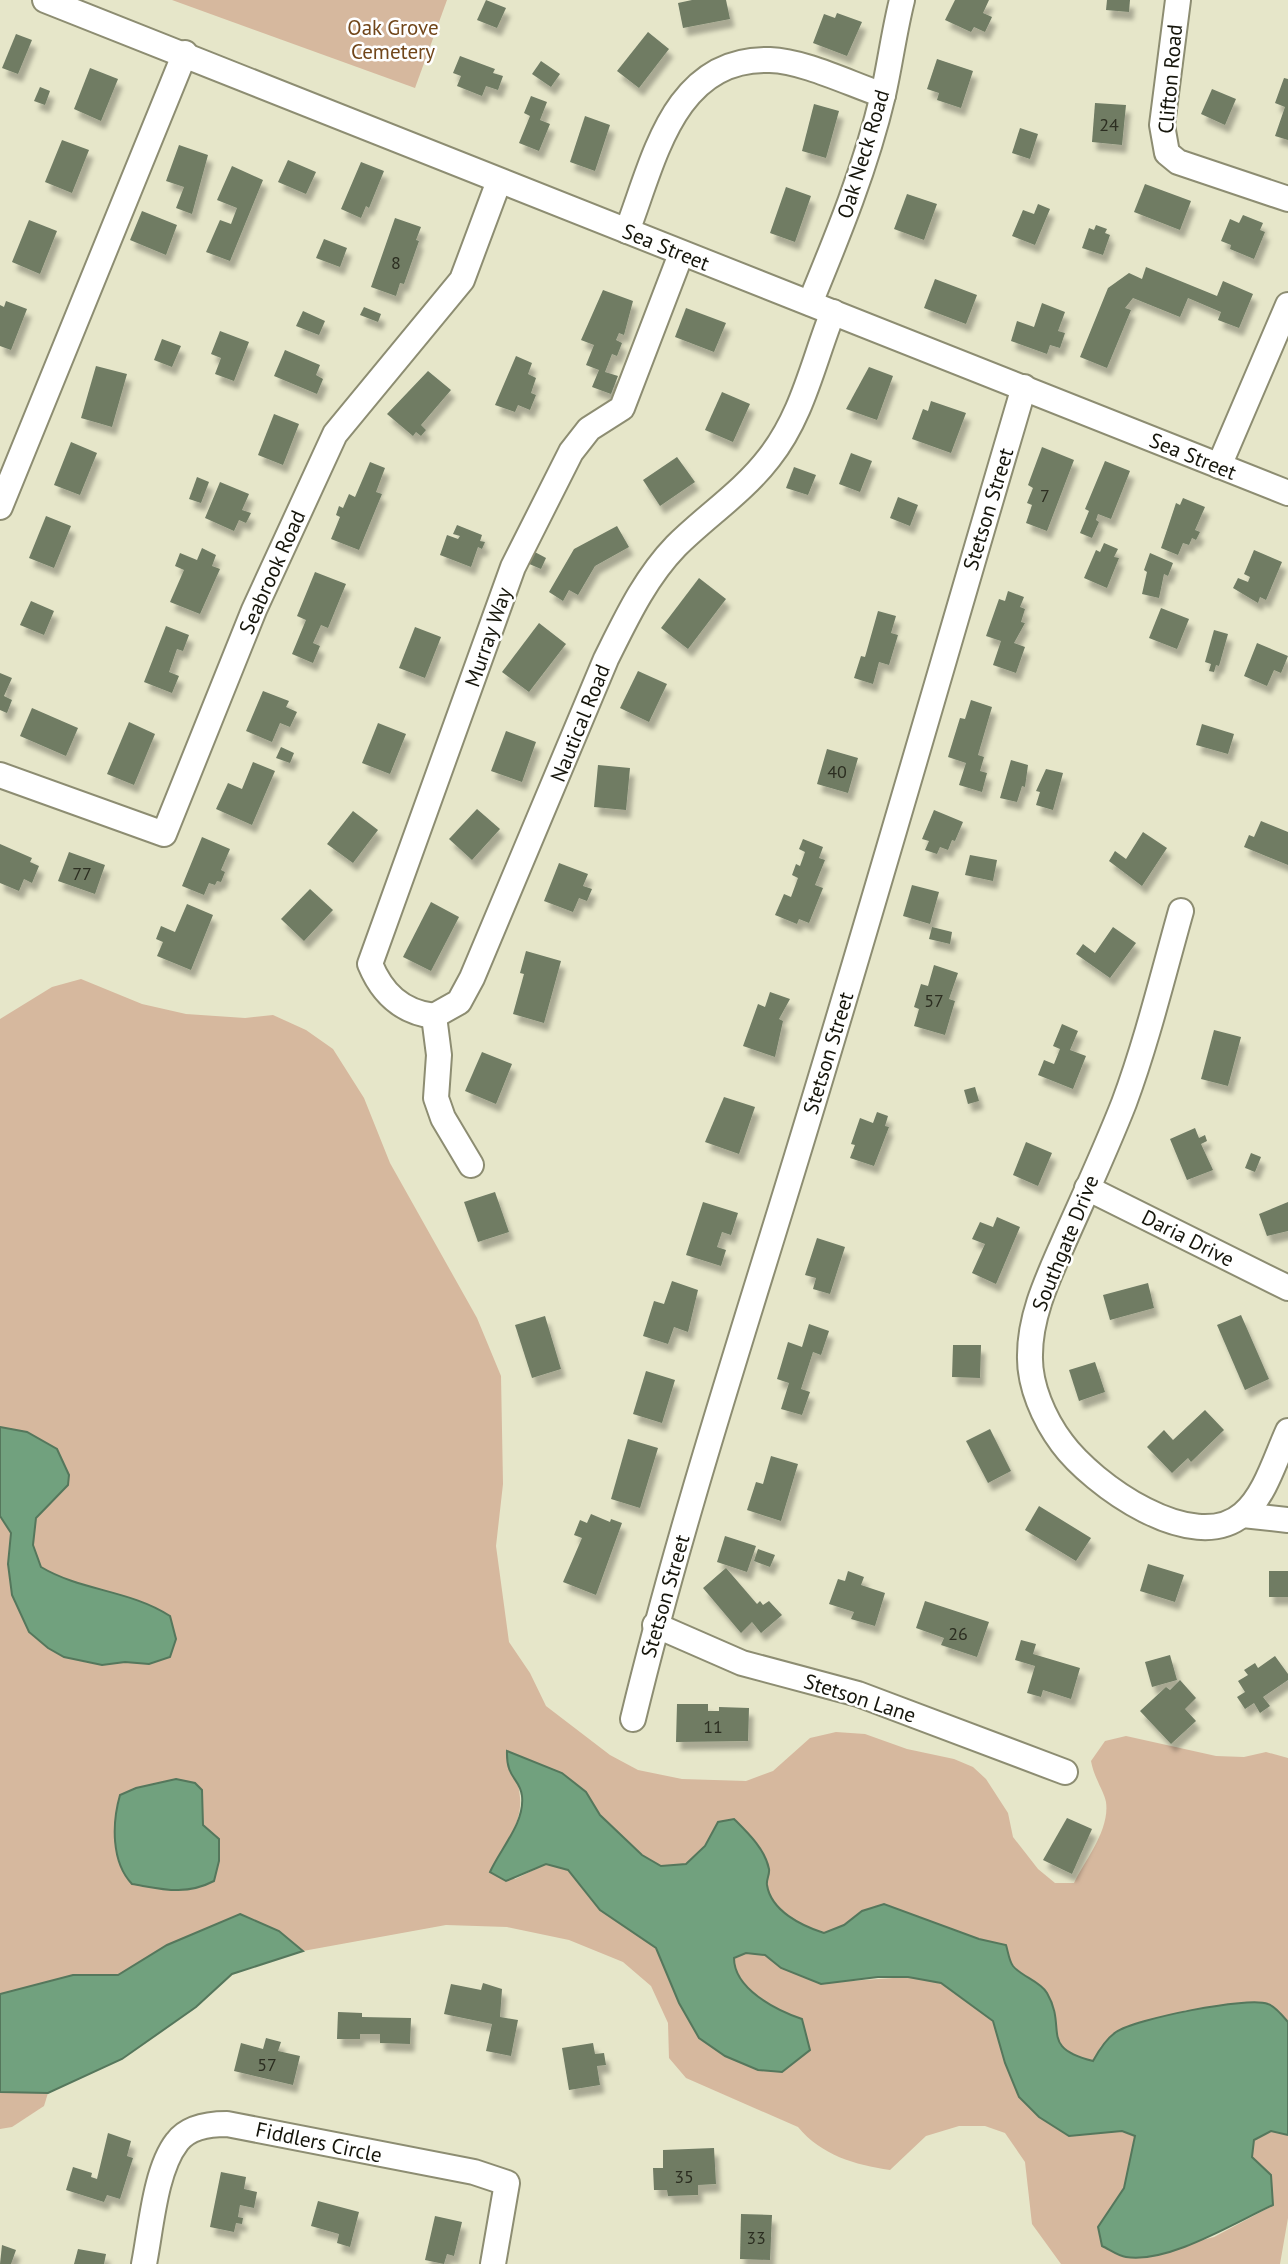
<svg xmlns="http://www.w3.org/2000/svg" width="1288" height="2264" viewBox="0 0 1288 2264" font-family="'PT Sans',sans-serif">
	<style>
		.green { fill: #d6b89e }
		.water { fill: #71a17e; stroke: #55775c; stroke-width: 2 }
		.building { fill: #6f7b64; filter: url(#shadow) }
		.lines { fill: none; stroke-linecap: round; stroke-linejoin: round }
		.minor-casing { stroke: #8d8d72; stroke-width: 28 }
		.minor { stroke: #fff; stroke-width: 24 }
		.labels { text-anchor: middle; dominant-baseline: central; stroke-width: 5; stroke-linejoin: round; paint-order: stroke }
		.number-label { font-size: 18px; fill: #2c2e21 }
		.park-label { font-size: 21px; fill: #71461a; stroke: #fff }
		.street-label { font-size: 21px; fill: #15150b; stroke: #fff }
	</style>
	<defs>
		<filter id="shadow"><feDropShadow dx="4.5" dy="8" stdDeviation="2" flood-color="#0004"/></filter>
	</defs>
	<rect width="100%" height="100%" fill="#e6e6c9"/>
	<!-- green -->
	<g class="green">
		<path d="M172 0H447L415 88Z"/>
		<path d="M81 979 142 1004 186 1014 245 1018 273 1015 306 1030 333 1049 364 1098 390 1163 477 1318 501 1376 503 1484 496 1546 509 1642 530 1673 546 1706 610 1755 638 1770 682 1779 746 1781 773 1771 810 1738 836 1732 865 1734 907 1749 954 1759 973 1767 986 1779 1008 1813 1013 1837 1038 1869 1055 1883H1074C1085 1860 1110 1830 1106 1802 1104 1791 1094 1778 1091 1761L1105 1741 1126 1736 1216 1756 1244 1757 1266 1752 1288 1758V2022L1268 2004 1242 2002 1209 2010H1186L1101 2046 1093 2061C1037 2046 1069 2029 1047 1993 1040 1981 1022 1976 1013 1965 1009 1961 1008 1951 1006 1945L862 1911 844 1925 824 1934C802 1926 771 1911 767 1885 766 1880 770 1874 769 1869 765 1849 748 1833 734 1819L718 1822 705 1846 686 1864 661 1866 642 1855 600 1815 586 1792 562 1773 508 1751C525 1803 527 1812 496 1860L515 1879 546 1864 568 1870 600 1910 656 1948 679 2003 802 2019C775 2010 735 1989 734 1958L746 1953 765 1955 781 1968 849 1981 908 1977 941 1983 993 2021 1005 2063 1069 2136 1122 2131 1135 2136 1124 2188 1098 2227 1186 2244 1214 2237 1272 2206 1252 2157 1254 2141 1271 2131 1288 2135V2218L1280 2264H1061L1032 2224 1025 2162 1005 2133 985 2126H959L926 2136 890 2170C855 2165 821 2155 798 2127L686 2078 669 2058 668 2023 651 1986 623 1962 569 1940 507 1927 446 1925 303 1951 287 1937 144 1981 0 2001V1019L52 987Z"/>
		<path d="M0 2092 48 2093 44 2106 12 2127 0 2129Z"/>
	</g>
	<!-- water -->
	<g class="water">
		<path d="M0 1427 27 1432 57 1449 69 1475 68 1485 36 1518 33 1545 41 1567C81 1591 130 1590 170 1616L176 1639 170 1657 149 1664 125 1662 102 1665 64 1657 48 1648 29 1632 12 1595 8 1564 11 1533 0 1516Z"/>
		<path d="M507 1751 562 1773 586 1792 600 1815 642 1855 661 1866 686 1864 705 1846 718 1822 734 1819C748 1833 765 1849 769 1869 770 1874 766 1880 767 1885 771 1911 802 1926 824 1933L844 1925 862 1911 884 1904 979 1939 1006 1945C1008 1951 1009 1961 1013 1966 1022 1977 1040 1981 1047 1993 1068 2029 1038 2047 1093 2061 1099 2050 1106 2039 1116 2032 1135 2019 1248 1996 1268 2004 1275 2006 1283 2016 1288 2022V2135L1271 2131 1254 2140 1252 2157 1271 2175 1273 2205C1236 2222 1168 2264 1126 2257 1118 2256 1109 2249 1102 2246L1098 2227 1124 2188 1135 2136 1122 2131 1069 2136 1039 2117 1019 2097 1005 2063 993 2021 941 1983 908 1977H878L821 1984 781 1968 765 1955 746 1953 734 1958C734 1989 776 2010 802 2019L810 2050 782 2072 758 2070 725 2056 699 2038 679 2003 656 1948 600 1910 568 1870 546 1864 506 1881 490 1872C500 1849 525 1823 522 1796 520 1778 506 1779 507 1751Z"/>
		<path d="M176 1779 195 1783 202 1790 203 1825 219 1839V1861L214 1881C185 1896 162 1889 132 1884 111 1862 112 1823 120 1795L136 1788Z"/>
		<path d="M240 1914 279 1931 303 1951 232 1974 196 2007 122 2059 48 2093 0 2092V1994L73 1975H118L167 1945Z"/>
	</g>
	<!-- building -->
	<g class="building">
		<path d="M486 0 506 8 497 28 477 20Z"/>
		<path d="M692 0H726L730 19 683 28 678 3Z"/>
		<path d="M955 0H989L983 13 992 17 985 32 974 27 971 32 945 20Z"/>
		<path d="M1107 0H1130L1129 12 1106 10Z"/>
		<path d="M837 13 862 22 847 56 813 43 824 14 835 18Z"/>
		<path d="M648 32 669 49 639 88 617 71Z"/>
		<path d="M16 34 32 40 18 74 2 68Z"/>
		<path d="M460 56 495 69 493 73 503 76 498 90 486 86 482 96 457 86 461 76 453 73Z"/>
		<path d="M937 59 973 71 961 108 937 100 939 93 927 89Z"/>
		<path d="M541 61 560 74 551 87 532 74Z"/>
		<path d="M90 68 118 79 101 121 74 109Z"/>
		<path d="M1284 78 1288 79V140L1275 136 1285 107 1275 103Z"/>
		<path d="M40 87 50 91 45 105 34 101Z"/>
		<path d="M1212 89 1236 99 1225 125 1201 114Z"/>
		<path d="M531 96 547 102 540 120 550 124 539 151 519 143 530 116 524 113Z"/>
		<path d="M1095 103 1126 105 1122 145 1092 142Z"/>
		<path d="M814 104 839 111 826 158 802 151Z"/>
		<path d="M585 116 610 125 595 171 570 162Z"/>
		<path d="M1020 128 1038 134 1030 159 1012 153Z"/>
		<path d="M62 140 89 150 72 193 45 182Z"/>
		<path d="M179 145 208 155 192 214 176 208 184 187 166 181Z"/>
		<path d="M288 160 316 172 306 194 278 182Z"/>
		<path d="M361 162 384 171 369 208 366 206 361 218 341 209Z"/>
		<path d="M232 166 263 180 230 261 206 252 220 220 231 224 237 208 217 200Z"/>
		<path d="M1145 184 1191 201 1180 230 1134 212Z"/>
		<path d="M786 187 811 196 795 242 770 233Z"/>
		<path d="M907 194 937 204 924 240 894 229Z"/>
		<path d="M1038 204 1050 209 1035 245 1012 236 1023 210 1034 214Z"/>
		<path d="M142 211 177 225 166 255 130 240Z"/>
		<path d="M1243 215 1263 223 1260 230 1265 232 1254 259 1230 249 1231 245 1221 241 1230 219 1239 223Z"/>
		<path d="M395 218 421 227 416 240 419 241 404 284 400 283 396 296 371 287Z"/>
		<path d="M29 220 57 231 40 274 12 262Z"/>
		<path d="M1096 225 1107 229 1105 233 1110 235 1103 255 1082 248 1089 228 1094 230Z"/>
		<path d="M324 239 347 248 340 267 316 258Z"/>
		<path d="M1146 267 1217 296 1223 281 1253 294 1239 328 1218 320 1221 312 1188 298 1180 317 1133 298 1125 308 1131 310 1107 368 1080 357 1108 288 1129 273 1142 279Z"/>
		<path d="M935 279 977 295 966 324 924 308Z"/>
		<path d="M603 290 633 301 624 335 619 333 616 340 622 343 617 356 612 354 605 372 618 376 611 394 592 387 599 370 586 365 594 345 581 340Z"/>
		<path d="M6 301 27 309 11 350 0 346V305L4 307Z"/>
		<path d="M1042 303 1065 312 1058 331 1065 333 1060 348 1050 345 1047 354 1011 341 1017 321 1034 327Z"/>
		<path d="M364 307 381 314 378 322 360 315Z"/>
		<path d="M686 308 726 323 714 352 675 337Z"/>
		<path d="M303 311 325 321 319 335 296 326Z"/>
		<path d="M220 331 249 342 234 381 215 374 221 358 211 354Z"/>
		<path d="M162 339 181 346 172 367 154 360Z"/>
		<path d="M285 350 320 365 316 375 323 379 317 394 274 376Z"/>
		<path d="M516 356 532 363 528 374 536 378 531 393 536 395 530 410 518 405 515 412 495 405Z"/>
		<path d="M96 366 127 374 112 427 81 418Z"/>
		<path d="M869 367 893 376 877 420 846 409Z"/>
		<path d="M428 371 451 390 421 425 426 430 421 436 416 432 413 436 387 414Z"/>
		<path d="M722 392 750 404 733 442 705 430Z"/>
		<path d="M931 401 966 413 951 453 912 439 923 409 928 411Z"/>
		<path d="M274 414 299 424 283 465 258 455Z"/>
		<path d="M71 442 97 453 80 495 54 485Z"/>
		<path d="M1042 447 1074 460 1047 531 1026 523 1032 505 1027 503 1033 488 1028 485Z"/>
		<path d="M851 453 872 461 860 492 839 484Z"/>
		<path d="M677 457 695 482 660 506 643 480Z"/>
		<path d="M1105 461 1130 471 1111 519 1098 514 1096 520 1099 522 1092 538 1080 533 1089 511 1085 509Z"/>
		<path d="M370 462 385 468 376 492 382 494 359 550 331 539 340 517 336 515 339 506 343 508 349 494 355 497Z"/>
		<path d="M794 467 816 475 808 495 786 488Z"/>
		<path d="M197 477 209 482 201 503 189 499Z"/>
		<path d="M220 482 249 494 242 510 251 513 246 523 239 520 234 531 205 518Z"/>
		<path d="M898 497 918 505 910 526 890 518Z"/>
		<path d="M1183 498 1205 507 1195 530 1200 532 1196 540 1192 538 1189 545 1183 543 1178 555 1161 548 1176 503 1180 505Z"/>
		<path d="M46 516 71 526 54 568 29 558Z"/>
		<path d="M457 525 482 535 480 541 485 542 482 549 478 547 471 567 440 555 447 535 458 539 460 536 453 534Z"/>
		<path d="M617 526 629 547 595 566 578 595 569 590 563 601 549 592 574 549Z"/>
		<path d="M1104 543 1118 549 1114 557 1119 558 1107 588 1084 578 1096 550 1100 552Z"/>
		<path d="M202 548 216 555 212 566 220 569 200 614 170 602 184 570 175 566 180 553 197 560Z"/>
		<path d="M1254 550 1282 562 1266 600 1260 597 1258 603 1233 588 1238 578 1248 582 1250 577 1244 574Z"/>
		<path d="M533 551 546 558 541 569 527 563Z"/>
		<path d="M1150 553 1173 563 1168 576 1164 574 1159 598 1142 594 1147 572 1144 570Z"/>
		<path d="M315 572 346 584 328 628 321 625 313 643 320 646 313 663 292 654 306 620 297 616Z"/>
		<path d="M699 578 726 599 688 649 661 628Z"/>
		<path d="M1008 591 1024 597 1020 607 1025 609 1021 622 1025 623 1014 643 1025 647 1016 673 993 665 1001 641 986 636 999 599 1005 601Z"/>
		<path d="M31 601 54 611 44 635 20 625Z"/>
		<path d="M1161 608 1189 619 1177 649 1149 638Z"/>
		<path d="M878 611 896 616 891 633 898 635 889 665 879 662 873 684 854 678 861 656 865 657Z"/>
		<path d="M539 623 566 644 529 692 502 672Z"/>
		<path d="M166 626 189 635 183 651 177 649 169 672 179 676 172 693 144 682Z"/>
		<path d="M415 627 441 637 425 678 399 668Z"/>
		<path d="M1214 630 1228 634 1219 666 1216 665 1214 672 1209 671 1211 664 1205 662Z"/>
		<path d="M1257 643 1288 656 1281 673 1274 670 1267 686 1244 676Z"/>
		<path d="M638 671 667 684 649 722 620 708Z"/>
		<path d="M0 673 12 678 4 696 12 700 7 713 0 710Z"/>
		<path d="M263 691 289 701 286 707 297 712 290 727 280 723 272 742 246 731Z"/>
		<path d="M971 700 992 707 978 755 984 757 980 771 987 773 982 792 959 785 966 763 948 757 960 718 965 719Z"/>
		<path d="M32 708 78 728 66 756 20 736Z"/>
		<path d="M129 722 155 734 134 785 107 774Z"/>
		<path d="M378 723 406 734 390 774 362 763Z"/>
		<path d="M1202 724 1234 734 1228 754 1196 745Z"/>
		<path d="M506 731 536 742 522 782 491 771Z"/>
		<path d="M281 747 294 753 290 763 276 758Z"/>
		<path d="M827 749 858 758 848 793 817 784Z"/>
		<path d="M1011 760 1028 765 1025 787 1022 786 1017 802 1000 798Z"/>
		<path d="M253 762 275 771 252 825 216 809 228 783 242 789Z"/>
		<path d="M598 765 630 768 626 810 594 807Z"/>
		<path d="M1046 769 1063 773 1053 810 1036 805 1040 792 1036 791Z"/>
		<path d="M477 809 500 829 472 860 449 839Z"/>
		<path d="M934 810 963 822 955 841 952 840 948 850 940 847 937 854 925 850 929 841 922 839Z"/>
		<path d="M353 811 378 830 353 863 327 844Z"/>
		<path d="M1261 821 1288 832V865L1244 847 1249 835 1254 837Z"/>
		<path d="M1143 832 1167 848 1142 886 1109 861 1115 851 1126 859Z"/>
		<path d="M202 837 230 849 221 870 225 872 221 882 217 881 215 885 209 883 204 895 182 886Z"/>
		<path d="M803 839 823 847 819 858 825 860 815 885 823 888 809 923 799 919 797 924 775 915 784 894 791 897 798 878 792 875 796 864 800 866 805 852 799 849Z"/>
		<path d="M0 844 32 858 30 862 39 866 32 883 24 879 19 891 0 883Z"/>
		<path d="M69 852 105 865 95 894 58 881Z"/>
		<path d="M970 855 997 860 993 881 965 875Z"/>
		<path d="M559 863 588 874 583 886 592 889 587 901 579 898 573 912 544 901Z"/>
		<path d="M912 885 939 892 930 924 903 916Z"/>
		<path d="M310 889 333 910 304 941 281 919Z"/>
		<path d="M431 902 459 917 431 971 403 957Z"/>
		<path d="M187 904 213 915 191 970 157 956 163 942 156 939 161 926 175 932Z"/>
		<path d="M932 927 952 932 950 944 929 939Z"/>
		<path d="M1113 927 1136 943 1110 978 1076 954 1083 944 1095 953Z"/>
		<path d="M526 951 561 961 544 1023 513 1014 524 974 520 973Z"/>
		<path d="M934 965 958 973 949 999 955 1001 945 1035 914 1026 919 1009 914 1007 921 984 928 986Z"/>
		<path d="M770 992 790 999 779 1019 783 1021 775 1057 743 1046 758 1004 765 1007Z"/>
		<path d="M1062 1024 1078 1031 1070 1050 1086 1056 1073 1089 1038 1075 1044 1060 1054 1064 1060 1049 1053 1046Z"/>
		<path d="M1214 1030 1241 1037 1228 1086 1201 1079Z"/>
		<path d="M482 1052 512 1064 496 1104 465 1091Z"/>
		<path d="M975 1087 979 1101 968 1104 964 1090Z"/>
		<path d="M724 1097 755 1107 739 1154 705 1142Z"/>
		<path d="M877 1112 888 1116 885 1126 889 1127 874 1166 850 1158 855 1145 851 1144 860 1118 873 1123Z"/>
		<path d="M1195 1128 1199 1138 1205 1135 1207 1141 1201 1144 1213 1170 1187 1180 1170 1139Z"/>
		<path d="M1026 1142 1052 1153 1038 1186 1013 1175Z"/>
		<path d="M1251 1153 1261 1157 1255 1172 1245 1168Z"/>
		<path d="M495 1192 509 1232 478 1242 464 1202Z"/>
		<path d="M703 1202 738 1213 731 1235 722 1232 717 1247 726 1250 721 1266 686 1255Z"/>
		<path d="M1288 1202V1231L1267 1236 1259 1214Z"/>
		<path d="M997 1217 1020 1227 996 1284 972 1273 985 1244 972 1239 980 1222 993 1227Z"/>
		<path d="M817 1238 845 1247 830 1294 813 1289 816 1278 805 1275Z"/>
		<path d="M672 1281 698 1290 688 1332 674 1327 668 1344 643 1336 654 1301 664 1304Z"/>
		<path d="M1148 1283 1154 1308 1110 1320 1103 1295Z"/>
		<path d="M1241 1315 1269 1379 1245 1390 1217 1325Z"/>
		<path d="M545 1316 561 1369 532 1378 515 1325Z"/>
		<path d="M809 1324 829 1331 821 1355 813 1352 801 1389 810 1392 802 1415 781 1409 789 1383 777 1379 788 1342 802 1347Z"/>
		<path d="M953 1345H981L980 1378 952 1377Z"/>
		<path d="M1095 1362 1105 1392 1079 1401 1069 1370Z"/>
		<path d="M646 1371 675 1380 662 1423 633 1414Z"/>
		<path d="M1205 1410 1224 1430 1191 1462 1188 1458 1172 1473 1147 1447 1164 1430 1173 1440Z"/>
		<path d="M990 1429 1011 1471 988 1483 966 1441Z"/>
		<path d="M628 1439 658 1448 640 1508 611 1499Z"/>
		<path d="M771 1456 798 1464 781 1521 747 1510 756 1482 763 1484Z"/>
		<path d="M1039 1506 1091 1538 1076 1561 1025 1530Z"/>
		<path d="M591 1514 610 1522 611 1519 622 1523 596 1595 563 1582 582 1538 574 1535 580 1520 587 1523Z"/>
		<path d="M725 1536 756 1546 747 1572 717 1562Z"/>
		<path d="M758 1549 775 1555 770 1567 754 1561Z"/>
		<path d="M1148 1564 1184 1575 1175 1602 1140 1591Z"/>
		<path d="M726 1568 757 1604 760 1601 763 1605 769 1601 782 1615 761 1633 752 1622 741 1633 703 1588Z"/>
		<path d="M848 1571 864 1577 861 1585 885 1593 875 1626 851 1619 854 1612 829 1604 838 1579 845 1581Z"/>
		<rect x="1269" y="1571" width="19" height="26"/>
		<path d="M925 1601 989 1622 977 1657 941 1645 944 1638 916 1628Z"/>
		<path d="M1021 1640 1036 1644 1033 1654 1080 1668 1071 1699 1043 1690 1041 1697 1027 1693 1035 1666 1015 1660Z"/>
		<path d="M1170 1655 1177 1680 1152 1687 1145 1662Z"/>
		<path d="M1275 1656 1288 1674V1680L1263 1697 1270 1706 1260 1713 1254 1703 1245 1709 1237 1697 1245 1692 1238 1681 1248 1675 1244 1670 1255 1663 1258 1668Z"/>
		<path d="M1180 1680 1196 1698 1185 1709 1196 1721 1171 1744 1140 1711 1166 1687 1170 1690Z"/>
		<path d="M677 1704H708V1711H719V1707L749 1708 748 1741 676 1742Z"/>
		<path d="M1067 1818 1092 1829 1072 1874 1043 1860Z"/>
		<path d="M483 1983 502 1989 500 2017 518 2020 511 2056 486 2051 492 2024 444 2014 451 1984 481 1990Z"/>
		<path d="M338 2012 362 2013V2017L411 2018 410 2044 380 2043V2034H360V2039H337Z"/>
		<path d="M266 2038 281 2042 278 2051 300 2056 293 2085 234 2071 241 2043 263 2049Z"/>
		<path d="M593 2043 595 2054 604 2053 606 2065 597 2066 600 2085 569 2090 562 2048Z"/>
		<path d="M108 2133 131 2141 127 2156 133 2158 120 2199 107 2195 104 2202 66 2190 73 2167 92 2173 91 2177 97 2179Z"/>
		<path d="M714 2148 716 2184 698 2185V2195L668 2196 667 2190H654L653 2168H663V2150Z"/>
		<path d="M221 2172 246 2177 244 2189 257 2192 254 2208 240 2205 238 2217 243 2218 242 2224 236 2223 234 2232 210 2227Z"/>
		<path d="M318 2201 359 2212 350 2247 337 2243 339 2234 311 2226Z"/>
		<path d="M741 2214 772 2215 770 2260 740 2259Z"/>
		<path d="M435 2216 462 2222 454 2256 447 2254 444 2264 425 2260Z"/>
		<path d="M2 2245 16 2250 11 2264H0Z"/>
		<path d="M78 2249 106 2254 104 2264H74Z"/>
	</g>
	<g class="lines">
		<defs>
			<g id="minor">
				<path d="M45 0 1288 493"/>
				<path d="M1178 0 1162 125 1167 153 1178 162 1288 199"/>
				<path d="M627 231C654 161 673 57 770 60 804 61 850 84 883 95"/>
				<path d="M810 303C838 235 866 167 883 95 890 64 894 32 902 0"/>
				<path d="M1219 466 1288 305"/>
				<path d="M0 507 185 53"/>
				<path d="M0 775 164 834 254 610 335 434 462 280 499 181"/>
				<path d="M1181 911C1163 975 1147 1041 1124 1103 1106 1149 1085 1194 1065 1239 1049 1276 1030 1314 1030 1355 1029 1385 1044 1419 1062 1443 1092 1484 1193 1557 1243 1514 1265 1496 1276 1457 1288 1431"/>
				<path d="M434 1016C401 1012 382 993 370 964L513 567 571 452 589 429 622 408 681 254"/>
				<path d="M434 1016 459 1002 472 978 606 659C626 619 645 578 676 546 706 516 743 492 769 458 803 415 813 362 833 312"/>
				<path d="M434 1016 439 1055 436 1098 443 1118 471 1165"/>
				<path d="M1087 1188 1288 1288"/>
				<path d="M1243 1515 1288 1520"/>
				<path d="M655 1625 742 1663 858 1694 1065 1772"/>
				<path d="M633 1719C679 1529 740 1343 797 1156 875 901 948 644 1024 387"/>
				<path d="M144 2264C151 2229 155 2170 177 2142 188 2127 210 2124 227 2124L474 2172 507 2183 493 2264"/>
			</g>
		</defs>
		<!-- minor casing -->
		<use href="#minor" class="minor-casing"/>
		<!-- minor -->
		<use href="#minor" class="minor"/>
	</g>
	<g class="labels">
		<!-- number labels -->
		<g class="number-label">
			<text x="1109" y="124">24</text>
			<text x="396" y="262">8</text>
			<text x="1045" y="495">7</text>
			<text x="837" y="771">40</text>
			<text x="82" y="873">77</text>
			<text x="934" y="1000">57</text>
			<text x="958" y="1633">26</text>
			<text x="713" y="1726">11</text>
			<text x="267" y="2064">57</text>
			<text x="684" y="2176">35</text>
			<text x="756" y="2237">33</text>
		</g>
		<!-- park labels -->
		<g class="park-label">
			<text x="393" y="27">Oak Grove<tspan x="393" dy="24">Cemetery</tspan></text>
		</g>
		<!-- street labels -->
		<g class="street-label">
			<text transform="translate(1170 79) rotate(-85)">Clifton Road</text>
			<text transform="translate(863 154) rotate(-73)">Oak Neck Road</text>
			<text transform="translate(666 247) rotate(22)">Sea Street</text>
			<text transform="translate(1193 456) rotate(22)">Sea Street</text>
			<text transform="translate(988 509) rotate(-73)">Stetson Street</text>
			<text transform="translate(272 572) rotate(-66)">Seabrook Road</text>
			<text transform="translate(488 637) rotate(-71)">Murray Way</text>
			<text transform="translate(580 723) rotate(-68)">Nautical Road</text>
			<text transform="translate(828 1053) rotate(-73)">Stetson Street</text>
			<text transform="translate(1188 1238) rotate(27)">Daria Drive</text>
			<text transform="translate(1065 1243) rotate(-68)">Southgate Drive</text>
			<text transform="translate(665 1596) rotate(-74)">Stetson Street</text>
			<text transform="translate(860 1698) rotate(18)">Stetson Lane</text>
			<text transform="translate(319 2142) rotate(12)">Fiddlers Circle</text>
		</g>
	</g>
</svg>
